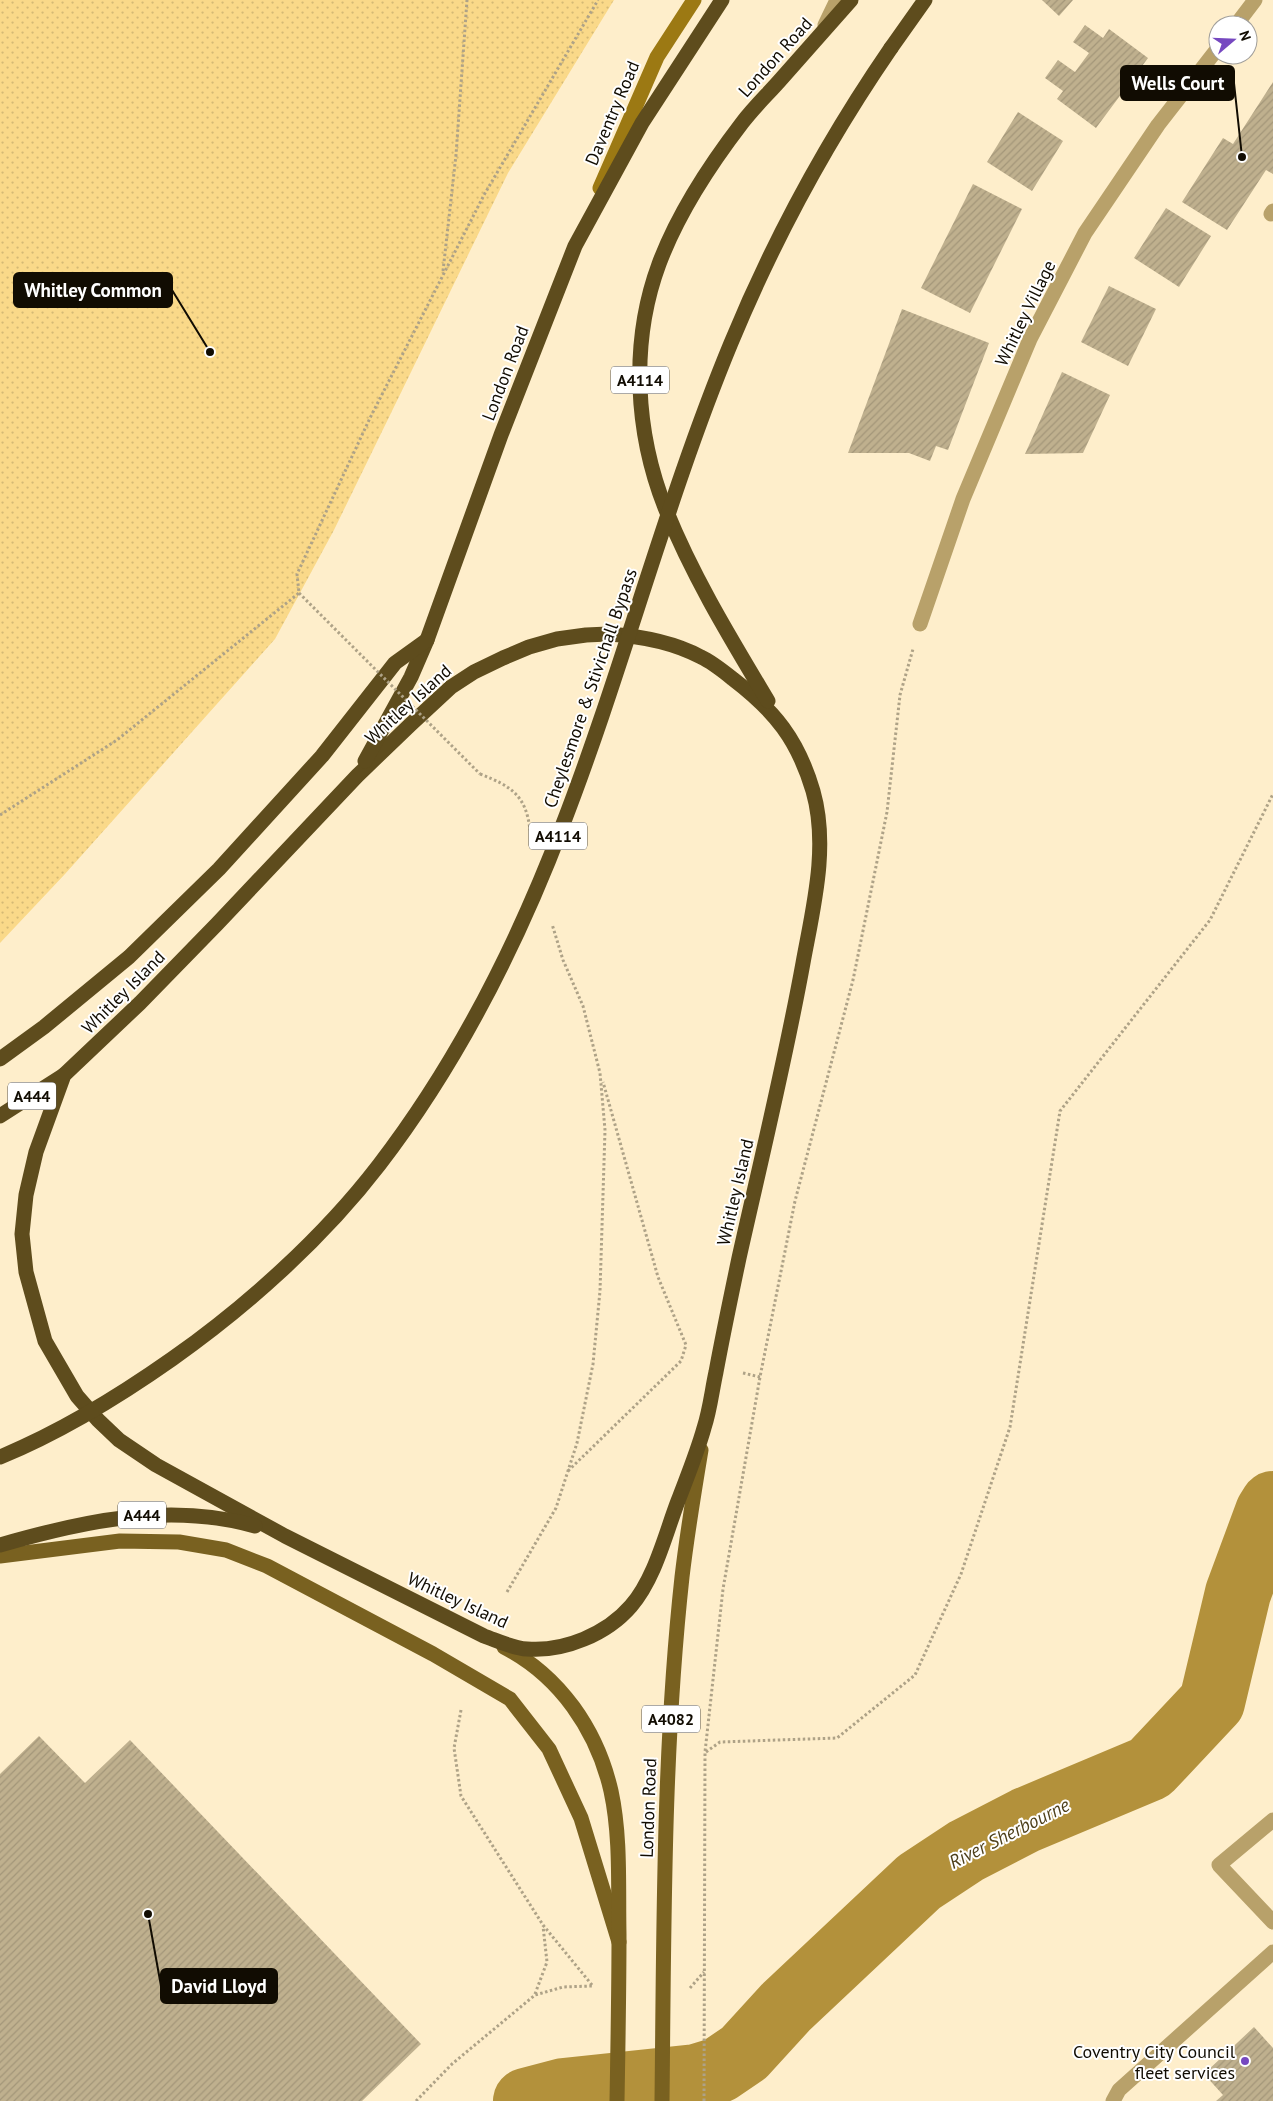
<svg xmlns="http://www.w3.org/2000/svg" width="1273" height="2101" viewBox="0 0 1273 2101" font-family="'PT Sans',sans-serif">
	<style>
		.park { fill: url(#park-dots) }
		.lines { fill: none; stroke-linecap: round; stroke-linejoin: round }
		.river { stroke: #b3913b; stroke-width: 66 }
		.building { fill: url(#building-hatch) }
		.path { stroke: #aea287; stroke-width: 3; stroke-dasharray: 2.5 2.5; stroke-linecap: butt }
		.lane { stroke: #b8a16a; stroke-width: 15 }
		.street { stroke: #b8a16a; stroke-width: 15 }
		.secondary { stroke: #9c7913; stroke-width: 15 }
		.primary { stroke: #796120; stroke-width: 15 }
		.highway { stroke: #5e4c1d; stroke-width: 15 }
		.path-bridge { stroke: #aea287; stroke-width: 3; stroke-dasharray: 2.5 2.5; stroke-linecap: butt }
		.highway-bridge { stroke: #5e4c1d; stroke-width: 15 }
		.poi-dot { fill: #7648c0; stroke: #fff; stroke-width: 2 }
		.labels { text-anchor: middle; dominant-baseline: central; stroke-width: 4; stroke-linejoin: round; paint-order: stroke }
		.shield { fill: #fff; stroke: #58554e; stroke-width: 1 }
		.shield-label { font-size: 16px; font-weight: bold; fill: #110c02 }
		.street-label { font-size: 18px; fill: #110c02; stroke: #fff }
		.poi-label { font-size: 18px; fill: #110c02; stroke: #fff; text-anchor: end }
		.water-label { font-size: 19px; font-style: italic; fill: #4d3f1a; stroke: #fff }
		.leader { fill: none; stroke: #110c02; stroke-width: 2 }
		.callout-dot { fill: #110c02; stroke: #fff; stroke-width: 2 }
		.callout { fill: #110c02; stroke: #110c02; stroke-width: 2 }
		.callout-label { font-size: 19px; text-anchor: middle; font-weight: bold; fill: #fff }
	</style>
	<defs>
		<pattern id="park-dots" width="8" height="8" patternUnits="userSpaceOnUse" patternTransform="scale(1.25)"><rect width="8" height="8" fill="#fad989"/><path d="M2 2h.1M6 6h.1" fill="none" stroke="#d5b975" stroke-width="1.8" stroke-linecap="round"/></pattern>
		<pattern id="building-hatch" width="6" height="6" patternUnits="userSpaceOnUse" patternTransform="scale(1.25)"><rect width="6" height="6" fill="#bfb08e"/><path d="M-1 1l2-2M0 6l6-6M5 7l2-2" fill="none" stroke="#a39679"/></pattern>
	</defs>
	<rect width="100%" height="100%" fill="#feeecb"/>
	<!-- park -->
	<path class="park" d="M0 0H614L508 173 334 530 275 639 65 874 0 943Z"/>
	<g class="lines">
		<!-- river -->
		<path class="river" d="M526 2101 564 2091 696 2077 719 2070 744 2053 786 2007 919 1882 966 1851 1026 1820 1150 1768 1212 1702 1238 1593 1268 1512 1273 1504"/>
	</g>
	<!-- building -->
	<g class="building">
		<path d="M1042 0H1073L1059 16Z"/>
		<path d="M1085 25 1103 38 1109 29 1148 58 1096 128 1057 99 1063 91 1045 78 1058 60 1075 72 1089 53 1073 42Z"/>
		<path d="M1273 82V174L1266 170 1227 230 1182 202 1223 138 1233 144Z"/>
		<path d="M1018 112 1063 141 1032 191 987 162Z"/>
		<path d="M973 184 1022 209 970 313 921 288Z"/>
		<path d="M1166 208 1211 236 1179 287 1134 258Z"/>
		<path d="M1109 286 1156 309 1128 366 1081 342Z"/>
		<path d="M902 309 989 343 948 450 936 446 930 461 909 453H848Z"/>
		<path d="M1062 372 1110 395 1083 453 1025 454Z"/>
		<path d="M39 1736 85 1783 130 1740 421 2044 362 2101H0V1774Z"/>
		<path d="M1254 2027 1273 2048V2101H1216L1223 2095 1204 2074Z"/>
	</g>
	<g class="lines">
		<!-- path -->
		<g class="path">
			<path d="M443 271 456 155 467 0"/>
			<path d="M480 774C511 786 526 795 530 830"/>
			<path d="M0 815 117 740 299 593 297 574 370 418 484 195 598 0"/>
			<path d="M743 1373 760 1377"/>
			<path d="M568 1471 681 1361 686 1345 658 1277 603 1082"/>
			<path d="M507 1592 556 1508 577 1443 593 1364 600 1291 605 1130 600 1073 583 1006 563 960 552 924"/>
			<path d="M461 1710 454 1748 461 1796 543 1925 592 1985"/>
			<path d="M706 1752 720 1742 837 1738 915 1675 961 1574 1010 1427 1060 1111 1210 920 1273 794"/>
			<path d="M690 1988 704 1972"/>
			<path d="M535 1994 547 1962 543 1926"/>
			<path d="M416 2101 452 2064 535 1995 563 1987 593 1986"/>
			<path d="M704 2101 705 1752 723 1589 760 1377 795 1201 853 980 887 812 900 695 913 649"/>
		</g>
		<!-- lane -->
		<g class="lane">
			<path d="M825 25 837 0"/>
			<path d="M1271 214 1273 211"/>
			<path d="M1273 1820 1219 1865 1273 1922"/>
			<path d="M1113 2101 1119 2090 1273 1952"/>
		</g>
		<!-- street -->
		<g class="street">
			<path d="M1236 25 1255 0"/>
			<path d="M920 624 963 499 1030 339 1085 233 1158 125 1218 48"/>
		</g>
		<!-- secondary -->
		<path class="secondary" d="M600 188 657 57 694 0"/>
		<!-- primary -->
		<g class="primary">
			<path d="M0 1556 120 1541 179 1542 226 1550 267 1566 433 1654 510 1699 549 1749 581 1818 619 1942"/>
			<path d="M504 1647C560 1676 597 1730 611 1791 621 1837 618 1888 619 1934 619 1990 618 2045 617 2101"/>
			<path d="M662 2101C664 1926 663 1751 682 1577 687 1534 694 1492 701 1450"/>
		</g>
		<!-- highway -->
		<g class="highway">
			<path d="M891 48 925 0"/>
			<path d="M608 634C640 636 673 642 701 657 712 662 723 671 733 679 775 711 798 740 813 791 829 847 813 908 803 963 785 1062 761 1160 739 1258 731 1296 723 1334 716 1372 712 1390 710 1410 704 1428 697 1453 687 1477 678 1501 665 1535 655 1578 631 1606 607 1634 564 1652 527 1649 512 1648 498 1641 484 1636L285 1536 156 1465 119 1440 98 1420 77 1396 45 1341 26 1272 22 1234 26 1195 36 1152 64 1075 140 1003 217 924 357 776 411 724 451 687 474 672 503 658 529 647 557 639 586 635Z"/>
			<path d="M768 701C731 639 693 577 666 510 635 433 630 342 659 264 678 213 709 166 742 123 754 107 769 93 782 78 805 52 828 26 851 0"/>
			<path d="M365 761 411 677 427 640 501 435 575 246 642 123 722 0"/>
			<path d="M0 1059 44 1027 129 957 219 869 322 756 395 663 427 640"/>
			<path d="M0 1116 64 1075"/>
			<path d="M0 1545C83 1521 170 1502 255 1526"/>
		</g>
		<!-- path-bridge -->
		<path class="path-bridge" d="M299 593 480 774"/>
		<!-- highway-bridge -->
		<path class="highway-bridge" d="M0 1457C61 1432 118 1397 172 1359 247 1306 323 1238 379 1165 458 1062 517 945 563 824 624 666 666 500 731 343 774 239 827 141 891 48"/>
	</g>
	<!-- markers -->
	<circle class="poi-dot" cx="1245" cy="2061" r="5"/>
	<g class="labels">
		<!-- shield labels -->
		<g class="shield">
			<rect x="611" y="366.5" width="58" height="27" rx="4"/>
			<rect x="529" y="822.5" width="58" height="27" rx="4"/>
			<rect x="8" y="1082.5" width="48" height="27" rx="4"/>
			<rect x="118" y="1501.5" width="48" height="27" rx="4"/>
			<rect x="642" y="1705.5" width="58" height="27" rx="4"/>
		</g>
		<g class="shield-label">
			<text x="640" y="380">A4114</text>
			<text x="558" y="836">A4114</text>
			<text x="32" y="1096">A444</text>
			<text x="142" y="1515">A444</text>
			<text x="671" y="1719">A4082</text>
		</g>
		<!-- street labels -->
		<g class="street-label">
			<text transform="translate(775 57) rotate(-48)">London Road</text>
			<text transform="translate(612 113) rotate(-67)">Daventry Road</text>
			<text transform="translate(1025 313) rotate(-64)">Whitley Village</text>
			<text transform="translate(505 373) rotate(-69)">London Road</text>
			<text transform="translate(590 688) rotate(-71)">Cheylesmore &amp; Stivichall Bypass</text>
			<text transform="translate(408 704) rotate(-42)">Whitley Island</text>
			<text transform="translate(123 992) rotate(-45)">Whitley Island</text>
			<text transform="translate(735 1192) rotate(-77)">Whitley Island</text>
			<text transform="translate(458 1600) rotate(25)">Whitley Island</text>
			<text transform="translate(648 1808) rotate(-88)">London Road</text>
		</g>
		<!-- poi labels -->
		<g class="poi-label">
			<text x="1235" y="2051">Coventry City Council<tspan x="1235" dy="21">fleet services</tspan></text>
		</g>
		<!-- water labels -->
		<g class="water-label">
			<text transform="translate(1009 1833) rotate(-27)">River Sherbourne</text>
		</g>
	</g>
	<!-- callouts -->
	<path class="leader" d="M1242 157L1234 83M210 352L172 290M148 1914L161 1986"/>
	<g class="callout-dot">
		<circle cx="1242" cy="157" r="5"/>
		<circle cx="210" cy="352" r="5"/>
		<circle cx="148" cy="1914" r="5"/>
	</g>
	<g class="callout">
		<rect x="1121" y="66" width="113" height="34" rx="5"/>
		<rect x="14" y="273" width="158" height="34" rx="5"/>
		<rect x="161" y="1969" width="116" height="34" rx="5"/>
	</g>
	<g class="callout-label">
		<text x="1178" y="90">Wells Court</text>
		<text x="93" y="297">Whitley Common</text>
		<text x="219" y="1993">David Lloyd</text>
	</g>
	<!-- north arrow -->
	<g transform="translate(1233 40) rotate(71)"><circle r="24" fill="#ffffff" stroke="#a09e9a"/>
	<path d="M0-4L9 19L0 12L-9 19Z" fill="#7648c0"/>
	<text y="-8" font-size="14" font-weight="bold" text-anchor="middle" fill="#110c02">N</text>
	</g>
</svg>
